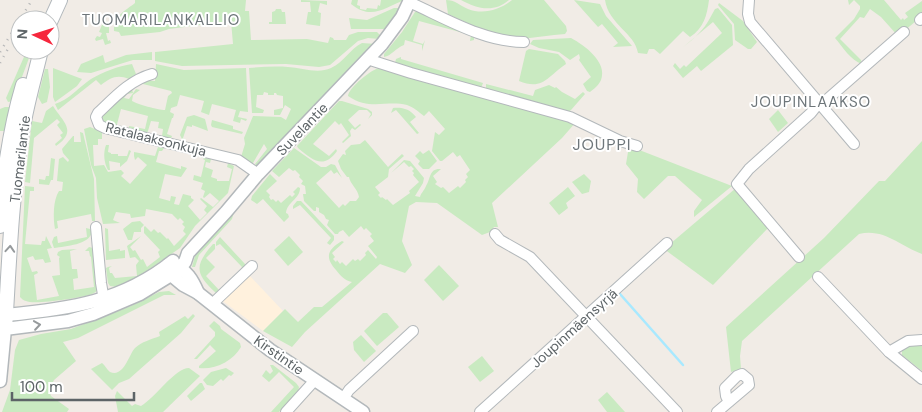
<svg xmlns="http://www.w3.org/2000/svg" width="922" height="412" viewBox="0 0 922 412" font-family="'DM Sans',sans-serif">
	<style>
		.commercial { fill: #fff1dd }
		.green { fill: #c9eac1 }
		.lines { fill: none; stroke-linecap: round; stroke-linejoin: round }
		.stream { stroke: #a8e9ff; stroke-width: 2.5 }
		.minor-casing { stroke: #b3b8bb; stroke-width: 12 }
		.tertiary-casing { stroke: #b3b8bb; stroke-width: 15 }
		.secondary-casing { stroke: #b2b8bc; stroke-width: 16 }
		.minor { stroke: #fff; stroke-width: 10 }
		.tertiary { stroke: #fff; stroke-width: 12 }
		.secondary { stroke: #fff; stroke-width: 14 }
		.rail { stroke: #b5b6b7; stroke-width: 2.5; stroke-dasharray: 1 6; stroke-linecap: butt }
		.oneway { stroke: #969a9c }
		.labels { text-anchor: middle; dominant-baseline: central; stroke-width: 4; stroke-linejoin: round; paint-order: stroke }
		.street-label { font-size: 14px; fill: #5d6467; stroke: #fff }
		.neighbourhood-label { font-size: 15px; letter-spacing: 1px; fill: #6e767a; stroke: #fff }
		.quarter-label { font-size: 16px; letter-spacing: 1px; fill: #6e767a; stroke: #fff }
	</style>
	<rect width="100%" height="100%" fill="#f1ece6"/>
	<!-- commercial -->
	<path class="commercial" d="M249 275 283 311 263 331 220 299Z"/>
	<!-- green -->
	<g class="green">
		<path d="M135 0H246L245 11H249L251 40 307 39 328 43 330 37 333 38 334 40H346L349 35 358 32H377L382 37 379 39 368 38 358 41 330 65 319 67 286 64 182 66 155 61V52L233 44 231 21 169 29 160 32 121 36 119 32 114 31C113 16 125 11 135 3Z"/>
		<path d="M301 0 327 1V5L320 3 318 12 321 13 320 26 306 24 308 12H311L310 2H301Z"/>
		<path d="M352 0H358L357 5 360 6V9L366 10 367 8 377 9 378 5 380 6 381 0H405C385 7 372 21 351 4Z"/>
		<path d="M446 0C455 0 459 5 468 9 483 15 500 10 512 0H544L566 26 567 31 565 34C549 35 525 40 510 38 490 35 466 22 448 14Z"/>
		<path d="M461 0H509C494 13 477 9 461 0Z"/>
		<path d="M574 0 600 4 606 16 632 46 613 47 618 43 602 24 598 27Z"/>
		<path d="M605 0H709C707 15 704 28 690 37L683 31 660 54 654 49H649L647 54 638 53C635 33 609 25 605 0Z"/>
		<path d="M848 0H884L901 20 903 18 904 20 908 17 905 13 922 1V16L898 36 881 17 870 9 864 18 860 17 840 39 861 60 862 64C851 61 842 46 835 38L854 19 860 9V6L854 0 849 5Z"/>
		<path d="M719 3 743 21 757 42 751 49H748L735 40 734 24 718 5Z"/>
		<path d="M394 8H402L385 29H351L349 18 367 20Z"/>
		<path d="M718 8 732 25 733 45 701 71 697 66 683 78 673 66 675 63 680 69 684 65 686 67 722 33 713 22 682 48C688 43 695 38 700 32 707 25 711 16 715 9Z"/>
		<path d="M276 9H281L282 12H285L286 24H269V22H272V12L275 11Z"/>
		<path d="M418 11 474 35V40L470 41 471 35 419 21 413 41 423 44 425 40 422 51V45L405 40 404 45C396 48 391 56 384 57V54L402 32 415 12Z"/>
		<path d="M104 20 109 23V33H106L108 41 110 40 111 43 105 45 103 39 96 41 95 39 97 36 100 37 102 33 99 32Z"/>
		<path d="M571 38C584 45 608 62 601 80 599 85 594 89 590 92L587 91 583 84 591 77 579 60 580 58 579 54 570 60 559 52 539 48 530 44 533 40Z"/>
		<path d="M362 43 376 44 257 167 255 164 267 149 264 144 253 163 251 164 241 157 245 144 244 138 253 116 281 117 286 120 291 109 285 105 280 115H274V110L283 108V96L277 95 276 93H274V95H268V93L264 92 263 95H257L256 107 264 110 263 113H252L249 68C262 67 275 66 288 67 302 68 318 74 331 68 344 62 350 49 362 43Z"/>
		<path d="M529 49 558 54 565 61 566 64C548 76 543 91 519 81L526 51Z"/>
		<path d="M27 50H32L13 101 8 102 6 98Z"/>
		<path d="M152 52V60H133L91 73 77 72 81 64 103 55 105 63 126 55Z"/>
		<path d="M401 57V59L483 83 481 88 395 63 396 59Z"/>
		<path d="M132 64 136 74 129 79C117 74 110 78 101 85L96 80 58 110 55 104C69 100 79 87 91 79 103 72 118 66 132 64Z"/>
		<path d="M156 64 184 70 246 68 248 112 240 111 238 117 247 119 246 121 241 119 240 123 233 121 236 110 212 104 209 115 201 112 204 101 180 95 177 106 171 108 170 112 174 114 173 118H172L167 134 172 136 170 141 156 138V135L162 136 163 129 158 128 159 122 151 121 147 134 129 130V126L145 129 148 116 121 109 116 128 108 126 102 121V113L132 89 133 93 127 94 124 98 129 99 136 89 140 90 133 95 132 101C137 104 158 110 165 110L168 96 172 93 171 91 139 83 142 80 155 81Z"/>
		<path d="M381 67 576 122 562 138 492 203 498 227H494L490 232 482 235 437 203 416 202 409 206 402 241 412 265 405 273 380 264 305 332 292 347 263 331 285 309 298 322 314 307H322L352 282C344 280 341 276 336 270 324 257 328 249 342 241L344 242 332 253 335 257 333 259 336 262 337 260 340 264 342 262 346 266 353 259 355 261 358 259 360 261 366 255 365 253 368 250 376 259 377 257 368 246 374 241 370 236 372 234 366 228 364 230 361 226 349 237 343 230 339 232 338 234H335L327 225 329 220 326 219 324 215 319 212V208L316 207V211H314L304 201 303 194H306L305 186 301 184 303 181 299 177 300 175 295 170 293 171 289 168 279 177 272 171 294 148 321 167H326L331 164 335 165 342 178 337 172 334 174 331 170 316 183 339 208 343 204 345 206 350 201H356L359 197C358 189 350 184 349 177H347L341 169 338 161 343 154 346 155 345 151 351 145 360 144 365 140 388 167 402 154 404 156 389 169 388 177 375 187 380 193 378 195 381 198 382 197 386 200 387 199 393 205 410 193 409 191 419 182 413 175 414 173 412 171 414 169 411 166 409 167 404 162 391 173 404 160 410 161 424 178 423 183 415 196 420 197C421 193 424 191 426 186 431 178 429 168 441 169L433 176 437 182 435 184 441 188 443 187 449 193 458 186 460 188 466 182 465 180 468 177 466 174 470 170 460 155 457 157 453 152 442 161H440L432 151 435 132 439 135 445 129 429 111 424 116C419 112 413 107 407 105 386 100 370 111 348 96 349 87 372 69 381 67Z"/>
		<path d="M53 68 82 79 77 86 55 102 53 97Z"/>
		<path d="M45 69H48L50 87 47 102 42 104 38 97Z"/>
		<path d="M486 84 533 96 535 90 549 85 555 88 556 87 562 92 575 99 583 92 585 94 571 110 568 112C541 104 514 98 486 90Z"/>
		<path d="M339 101H342L368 109 372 112V115L368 119 371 114 367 110H359L348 120 355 128 360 124 361 125 355 130 352 128 350 131 351 136 343 143 342 142 349 135 341 123 339 125 335 121 313 144 329 156 336 149 337 151C323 170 313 160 298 148L297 146Z"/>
		<path d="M53 106C63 122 78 131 56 146L55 144 62 138 60 135 63 133 57 125 60 122 57 119 34 138 30 183 25 182 32 121 42 123 46 111Z"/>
		<path d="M5 107H12L8 128 4 131H0V109Z"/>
		<path d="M393 108C402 107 410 109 416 117L410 122 419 133 417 134 396 110 391 113Z"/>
		<path d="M778 110 788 123 778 132 769 119Z"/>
		<path d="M194 115 205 119 208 131 192 125V127L187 126 183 138 185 139V141H183L180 135 187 117Z"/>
		<path d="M212 120 233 126V129L243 132 242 134 212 127 211 125Z"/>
		<path d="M90 127 102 132V139H98V145H93L94 166 104 165 108 172 121 170 124 173 121 176 130 184 147 165 138 157 135 160 134 156V152L155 156 158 147 164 148 162 151H159L156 162 181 169V166L187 168 181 177 165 174 159 198 170 201 171 196 176 197 174 204 179 205 183 194 191 196V198L194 200 188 206 200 220 207 213 204 210 207 206 200 199 201 198 213 207 219 201 210 193 204 198 203 197 205 191 201 189 203 183 193 180 194 175 201 177 205 160 203 159 204 158 211 159 210 163 206 162 205 167 213 170 211 177 217 179V181H229L232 169 227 167 228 163 234 166 228 193 195 226 180 248 138 277 117 287 110 286 108 283 106 268 108 267 112 266 109 268 110 273H112L115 278 137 276 136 265 139 261 135 257 130 258 127 246 141 236 130 247 133 251 135 250 141 260 143 259 147 267 160 257 158 252 160 250 144 233V227L145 226 151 232 154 229 158 233 160 232 167 239 168 238 174 246 186 234 183 231 185 227 182 224 184 222 180 218 178 220 172 214 146 209 145 216 131 218 130 214 116 212 113 220 120 223 103 224 97 198 96 178 91 165 84 129Z"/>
		<path d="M80 132 83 133 94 179 95 221H92L91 214 57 221 58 228 55 229C53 218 53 200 59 191H62L63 182 57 181 59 159 63 157 68 162 69 160 63 153 62 149 73 136H74V142H81Z"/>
		<path d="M922 141V254C900 246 884 228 859 234L742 341 740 356 741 369 731 372 726 327 824 238 879 181H885Z"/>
		<path d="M106 145H109L108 152 111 153V154H118V156H127L129 150 131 151 127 161 120 167V163L109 161 110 170H108C104 163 103 153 106 145Z"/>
		<path d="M629 146 732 186 694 217V211L702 200 675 176H668L644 199 637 192 638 179 626 164Z"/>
		<path d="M429 150 437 161 429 169H423L418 164 420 161 415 156 420 151 423 154Z"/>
		<path d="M51 158 55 159 53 180H51L49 185 39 184V179L45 180 46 176H49Z"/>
		<path d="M270 174 277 181 266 191 270 195 269 197 271 200 273 199 276 202 278 200 281 203 290 195 292 197 295 194 293 192 298 187 300 188C300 199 287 202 286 213L288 214 289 217 284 222 263 199 257 204 251 200 252 196Z"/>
		<path d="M584 174 591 181 589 192 582 194 572 182Z"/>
		<path d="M25 186 34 187V191H30L25 244 41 245 42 241H45L46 236 52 248 47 249 51 262 45 263 43 259 35 260 33 256 27 258 32 272 37 271 38 273 34 275 37 300 59 296 52 276 60 275 59 258 60 257 57 255 58 252 62 250 77 249 70 251 72 269H77L78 278 73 279 74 290 94 287 91 257 90 256 89 251H85L89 247 93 248 99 289C96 292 93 294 89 295 79 298 34 305 26 301 24 301 21 298 20 297Z"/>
		<path d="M568 187 575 196 566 203 568 208 559 215 549 203Z"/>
		<path d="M736 188 768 228 713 285 664 249Z"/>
		<path d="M297 201H301L334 236V240L330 245 327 243 331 238 300 205 293 209V206Z"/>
		<path d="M234 212 232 219 199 255 195 267H192L196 252Z"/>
		<path d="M140 221 144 225 141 228V232H134L132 240H128L123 229 132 222Z"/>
		<path d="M86 228 90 229 92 232C89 245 66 246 54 248L52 242 54 237 57 236 58 243 87 237Z"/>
		<path d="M105 228 108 229 109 251 120 249V251L125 250V258L106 260Z"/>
		<path d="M289 236 303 252 288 266 274 250Z"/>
		<path d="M220 237 245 264V267L239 272 242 267 220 244 216 246V242Z"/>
		<path d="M213 244H215V249L206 258 215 267 206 276 219 290 216 293C194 273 195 265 213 244Z"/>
		<path d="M439 265 459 286 443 301 424 280Z"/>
		<path d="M169 291 176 295H164L78 338 63 342 76 361 54 380 49 390 51 396 69 409 67 412H2L10 390 15 350 19 340 41 334 71 329 131 306 159 292Z"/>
		<path d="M383 313H387L399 327 377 346 364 331Z"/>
		<path d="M193 314 195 316 181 333 129 379 119 383 112 390 91 369 102 363C105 365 107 370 110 372 124 378 129 354 135 348 141 342 152 339 160 336L159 332 185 316 188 319Z"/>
		<path d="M214 321 220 326 221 329 240 343 241 347C233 361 215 370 199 368V366L216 351 210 345 197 359H194L215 336V332L209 326Z"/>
		<path d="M361 335 376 351 364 362 354 350 353 342Z"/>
		<path d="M922 343V371L902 355V350L908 345Z"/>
		<path d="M482 356 494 371 480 382 468 367Z"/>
		<path d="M270 365H273L296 383 299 387 298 392 279 412H271L294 387 279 372 269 382 262 376 266 370 270 374 273 371Z"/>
		<path d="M189 368 200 376 163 412H118L115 396 117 391 132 406 135 404 141 406C155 398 175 368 189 368Z"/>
		<path d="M226 368 234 373 231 376 229 375 223 381 221 379 213 386 207 385 203 380 211 372Z"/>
		<path d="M200 383H202L205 389 191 401 187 396Z"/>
		<path d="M607 392 625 412H607L598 400Z"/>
	</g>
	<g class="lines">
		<!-- stream -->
		<path class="stream" d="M620 294 683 365"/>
		<defs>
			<g id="minor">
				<path d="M749 0 748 14 750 22 854 144"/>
				<path d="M409 2C445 18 484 42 524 42"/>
				<path d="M920 20 922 18"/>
				<path d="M367 59 411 73 570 117 620 141 637 146"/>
				<path d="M152 74C130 80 114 98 98 113L96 117 99 125 105 128 238 160 258 174"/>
				<path d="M819 103H823L904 32"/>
				<path d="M96 227 101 283 105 306"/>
				<path d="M495 234 500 240 530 257 677 412"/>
				<path d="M799 257 737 184 749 169 811 113 819 103"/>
				<path d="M818 277 889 352 922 379"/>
				<path d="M212 304 252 266"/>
				<path d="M889 352 908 341 922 340"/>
				<path d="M343 399 349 390 413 331"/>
				<path d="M286 412 315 380"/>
				<path d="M480 412 667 243"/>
				<path d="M717 412 749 385 748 379 742 374 737 376 725 388 726 396 729 402"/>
			</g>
			<g id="tertiary">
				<path d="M168 265 171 275 183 285 198 293 270 350 363 412"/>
				<path d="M173 266C186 268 193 281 198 293"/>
				<path d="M6 315C69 309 122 302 173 261"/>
				<path d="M0 381 5 329 68 321 93 314 140 294 171 275 185 262 188 253 226 212 258 174 382 44 402 17 410 0"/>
			</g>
			<g id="secondary">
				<path d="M50 22 60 0"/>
				<path d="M0 226C3 178 9 132 23 85"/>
				<path d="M0 329H5C9 266 11 202 21 139 25 109 34 80 41 50"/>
			</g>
		</defs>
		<!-- minor casing -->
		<use href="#minor" class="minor-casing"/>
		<!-- tertiary casing -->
		<use href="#tertiary" class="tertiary-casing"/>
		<!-- secondary casing -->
		<use href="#secondary" class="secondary-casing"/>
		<!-- minor -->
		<use href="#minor" class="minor"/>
		<!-- tertiary -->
		<use href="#tertiary" class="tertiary"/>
		<!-- secondary -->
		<use href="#secondary" class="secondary"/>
		<!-- rail -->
		<g class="rail">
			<path d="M0 52 32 0"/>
			<path d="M0 63 9 47"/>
		</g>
	</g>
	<!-- one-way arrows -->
	<defs><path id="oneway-chevron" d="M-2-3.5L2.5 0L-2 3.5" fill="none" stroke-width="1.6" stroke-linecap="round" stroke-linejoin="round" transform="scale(1.25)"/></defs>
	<g class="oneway">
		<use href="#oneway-chevron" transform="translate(10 249) rotate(-86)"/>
		<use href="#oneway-chevron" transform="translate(37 325) rotate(-8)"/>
	</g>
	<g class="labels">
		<!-- street labels -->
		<g class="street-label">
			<text transform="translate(302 129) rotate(-46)">Suvelantie</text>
			<text transform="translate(156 139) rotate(14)">Ratalaaksonkuja</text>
			<text transform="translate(20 159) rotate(-83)">Tuomarilantie</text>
			<text transform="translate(574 328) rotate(-42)">Joupinmäensyrjä</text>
			<text transform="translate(279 355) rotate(35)">Kirstintie</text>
		</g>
		<!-- neighbourhood labels -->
		<g class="neighbourhood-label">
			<text x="161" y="20">TUOMARILANKALLIO</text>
			<text x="811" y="102">JOUPINLAAKSO</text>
		</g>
		<!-- quarter labels -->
		<g class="quarter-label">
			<text x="602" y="144">JOUPPI</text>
		</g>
	</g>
	<!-- north arrow -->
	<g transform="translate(35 35) rotate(274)"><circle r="24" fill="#ffffff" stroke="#bec1c2"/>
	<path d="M0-4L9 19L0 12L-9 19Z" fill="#f6273d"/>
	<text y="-8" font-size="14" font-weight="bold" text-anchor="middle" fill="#5d6467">N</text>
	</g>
	<!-- scale -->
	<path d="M12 392v8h122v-8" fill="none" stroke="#5d6467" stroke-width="2.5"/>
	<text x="20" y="392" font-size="15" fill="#5d6467" stroke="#ffffff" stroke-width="4" paint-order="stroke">100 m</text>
</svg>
